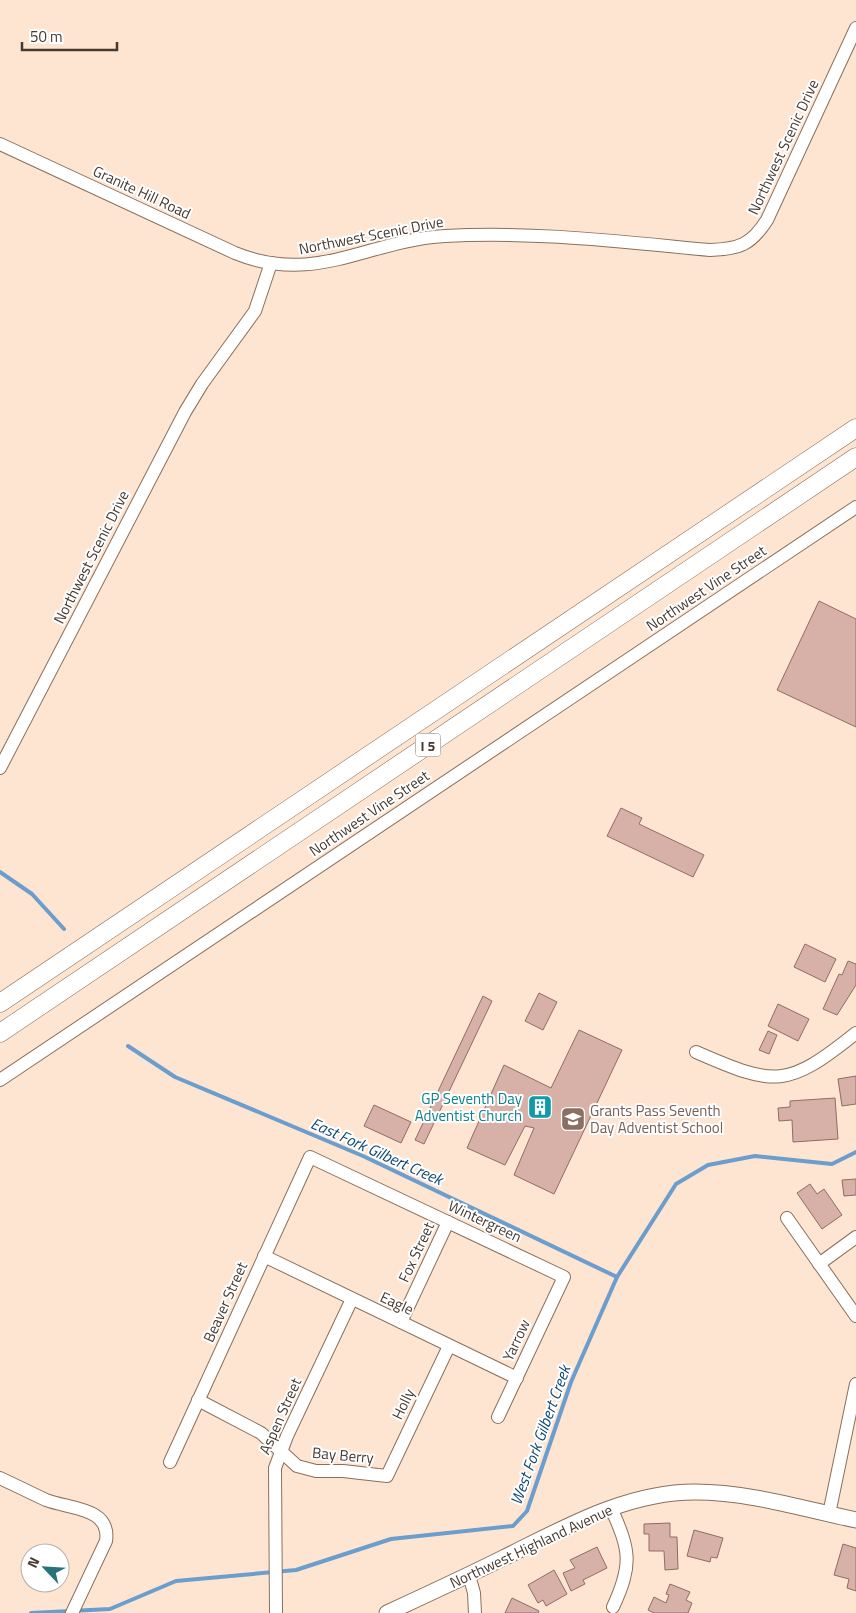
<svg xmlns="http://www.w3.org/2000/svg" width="856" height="1613" viewBox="0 0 856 1613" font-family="'Titillium Web',sans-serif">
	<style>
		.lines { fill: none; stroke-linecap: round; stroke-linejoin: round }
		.stream { stroke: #6b9dcd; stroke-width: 4 }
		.building { fill: #d7b1a8; stroke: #8f6c64 }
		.minor-casing { stroke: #8b6f5b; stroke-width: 14 }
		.major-casing { stroke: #8b6f5b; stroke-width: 17 }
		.highway-casing { stroke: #8b6f5b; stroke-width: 19 }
		.minor { stroke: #fff; stroke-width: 12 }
		.major { stroke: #fff; stroke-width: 15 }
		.highway { stroke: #fff; stroke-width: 18 }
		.labels { text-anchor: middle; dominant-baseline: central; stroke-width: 4; stroke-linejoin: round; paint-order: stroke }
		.shield { fill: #fff; stroke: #7e746e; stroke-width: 1 }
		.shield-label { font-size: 14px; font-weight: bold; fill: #463930 }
		.street-label { font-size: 15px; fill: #463930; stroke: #fff }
		.culture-label { font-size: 15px; fill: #0d838f; stroke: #fff; text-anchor: end }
		.education-label { font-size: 15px; fill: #785e54; stroke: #fff; text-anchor: start }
		.water-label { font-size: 16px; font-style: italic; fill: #0d4774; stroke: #fff }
	</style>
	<rect width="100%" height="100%" fill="#fee5d2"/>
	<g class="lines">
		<!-- stream -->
		<g class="stream">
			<path d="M0 872 32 894 64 929"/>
			<path d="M128 1046 175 1077 363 1156 617 1277"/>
			<path d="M31 1613 110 1609 176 1581 296 1570 391 1539 513 1526 527 1511 571 1382 617 1277 676 1184 708 1165 755 1156 832 1164 856 1152"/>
		</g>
	</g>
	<!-- building -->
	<g class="building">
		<path d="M819 601 856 619V727L777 690Z"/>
		<path d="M621 808 642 818 639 824 704 855 693 877 607 836Z"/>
		<path d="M805 944 836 959 825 982 794 967Z"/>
		<path d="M848 961 856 964V985L837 1015 823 1009 839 974 842 975Z"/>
		<path d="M539 993 557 1002 543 1030 525 1021Z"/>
		<path d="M483 996 492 1001 424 1144 415 1140Z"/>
		<path d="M778 1004 809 1019 798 1041 768 1026Z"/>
		<path d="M579 1030 622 1050 554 1194 514 1175 534 1128 525 1126 505 1165 467 1148 504 1065 551 1088Z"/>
		<path d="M768 1031 777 1035 769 1054 759 1050Z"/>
		<path d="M856 1076V1104L842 1106 838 1079Z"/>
		<path d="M835 1098 838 1139 793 1142 792 1120 779 1121 778 1108 790 1107V1101Z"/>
		<path d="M374 1105 411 1122 401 1143 364 1126Z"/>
		<path d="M856 1179V1195L844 1196 842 1180Z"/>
		<path d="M810 1184 817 1194 824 1189 842 1215 822 1229 797 1193Z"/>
		<path d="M670 1523V1537H677L678 1569 665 1570 664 1551H649V1534H644V1524Z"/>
		<path d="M694 1530 723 1538 717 1558 711 1557 710 1562 687 1556Z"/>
		<path d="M843 1544 856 1548V1591L847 1588 849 1579 834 1575Z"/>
		<path d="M597 1547 607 1568 583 1580 585 1584 571 1591 563 1573 575 1568 570 1560Z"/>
		<path d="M554 1570 567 1594 546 1606 543 1600 538 1603 528 1585Z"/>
		<path d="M670 1584 690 1592 686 1600 692 1603 688 1613H654L648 1610 654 1597 666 1603 669 1595 666 1594Z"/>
		<path d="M512 1598 539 1611 538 1613H505Z"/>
	</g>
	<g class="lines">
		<defs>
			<g id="minor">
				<path d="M0 144 235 253C316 286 368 240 445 236 533 231 623 242 710 250 739 249 751 245 767 220L856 28"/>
				<path d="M0 768 185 412 202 384 255 311 271 263"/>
				<path d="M696 1052C776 1087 787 1088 856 1033"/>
				<path d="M0 1080 856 507"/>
				<path d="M787 1218 856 1316"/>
				<path d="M264 1256 517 1378"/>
				<path d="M819 1264 856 1237"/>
				<path d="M401 1322 448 1222"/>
				<path d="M198 1400 261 1433 297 1466 316 1471H343L387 1476 449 1346"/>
				<path d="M170 1462 310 1157 564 1277 498 1417"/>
				<path d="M0 1478C15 1485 31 1493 46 1500 69 1509 111 1507 106 1541L72 1613"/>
				<path d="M611 1508C630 1550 633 1564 613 1607"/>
				<path d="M829 1514 856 1384"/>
				<path d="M469 1575 474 1593 475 1613"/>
				<path d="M276 1613 275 1468 287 1436 352 1299"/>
			</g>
			<path id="major" d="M387 1613C426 1595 465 1577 503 1558 564 1528 626 1492 695 1492 749 1492 804 1509 856 1520"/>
			<g id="highway">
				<path d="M0 1003 856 428"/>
				<path d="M0 1033 856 457"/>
			</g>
		</defs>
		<!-- minor casing -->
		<use href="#minor" class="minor-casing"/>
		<!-- major casing -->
		<use href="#major" class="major-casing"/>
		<!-- highway casing -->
		<use href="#highway" class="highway-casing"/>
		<!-- minor -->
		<use href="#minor" class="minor"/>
		<!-- major -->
		<use href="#major" class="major"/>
		<!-- highway -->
		<use href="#highway" class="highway"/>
	</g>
	<!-- icons -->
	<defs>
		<symbol id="building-square" viewBox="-11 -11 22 22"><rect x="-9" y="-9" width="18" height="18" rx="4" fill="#0f9aa8" stroke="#fff"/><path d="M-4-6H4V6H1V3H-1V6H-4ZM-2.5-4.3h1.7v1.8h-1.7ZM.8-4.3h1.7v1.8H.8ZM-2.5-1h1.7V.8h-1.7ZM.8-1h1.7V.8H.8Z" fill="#fff"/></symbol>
		<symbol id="school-square" viewBox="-11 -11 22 22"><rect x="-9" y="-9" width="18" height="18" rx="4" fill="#8d6e63" stroke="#fff"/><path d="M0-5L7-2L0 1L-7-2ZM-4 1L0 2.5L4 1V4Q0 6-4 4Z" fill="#fff"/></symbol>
	</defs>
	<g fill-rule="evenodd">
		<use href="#building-square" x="526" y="1093" width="28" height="28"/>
		<use href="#school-square" x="559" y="1105" width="28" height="28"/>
	</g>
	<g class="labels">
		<!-- shield labels -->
		<rect class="shield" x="415.5" y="733.5" width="25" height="23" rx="4"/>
		<g class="shield-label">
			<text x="428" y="745">I 5</text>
		</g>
		<!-- street labels -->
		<g class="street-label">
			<text transform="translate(783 147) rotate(-65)">Northwest Scenic Drive</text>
			<text transform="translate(142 192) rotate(25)">Granite Hill Road</text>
			<text transform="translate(371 235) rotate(-11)">Northwest Scenic Drive</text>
			<text transform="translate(91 557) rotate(-63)">Northwest Scenic Drive</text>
			<text transform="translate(706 588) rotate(-34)">Northwest Vine Street</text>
			<text transform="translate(369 813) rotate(-34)">Northwest Vine Street</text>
			<text transform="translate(485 1221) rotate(25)">Wintergreen</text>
			<text transform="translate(416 1252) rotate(-65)">Fox Street</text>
			<text transform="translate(225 1302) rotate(-66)">Beaver Street</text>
			<text transform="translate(397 1303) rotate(25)">Eagle</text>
			<text transform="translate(516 1340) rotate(-65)">Yarrow</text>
			<text transform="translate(403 1404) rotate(-64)">Holly</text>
			<text transform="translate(280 1416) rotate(-66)">Aspen Street</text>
			<text transform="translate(343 1455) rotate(5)">Bay Berry</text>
			<text transform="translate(531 1546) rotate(-25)">Northwest Highland Avenue</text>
		</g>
		<!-- culture labels -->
		<g class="culture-label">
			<text x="522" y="1098">GP Seventh Day<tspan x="522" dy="17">Adventist Church</tspan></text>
		</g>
		<!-- education labels -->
		<g class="education-label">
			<text x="590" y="1110">Grants Pass Seventh<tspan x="590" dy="17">Day Adventist School</tspan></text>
		</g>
		<!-- water labels -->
		<g class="water-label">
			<text transform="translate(377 1151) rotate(24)">East Fork Gilbert Creek</text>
			<text transform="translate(540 1435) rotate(-70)">West Fork Gilbert Creek</text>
		</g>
	</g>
	<!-- north arrow -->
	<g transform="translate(45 1568) rotate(295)"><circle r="24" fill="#ffffff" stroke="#b5b0ac"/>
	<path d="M0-4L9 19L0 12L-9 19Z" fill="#28727a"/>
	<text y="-8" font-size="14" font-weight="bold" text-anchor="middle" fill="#463930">N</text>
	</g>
	<!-- scale -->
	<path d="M22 42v8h95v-8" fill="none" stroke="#463930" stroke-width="2.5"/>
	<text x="30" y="42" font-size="15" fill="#463930" stroke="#ffffff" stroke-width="4" paint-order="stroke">50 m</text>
</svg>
